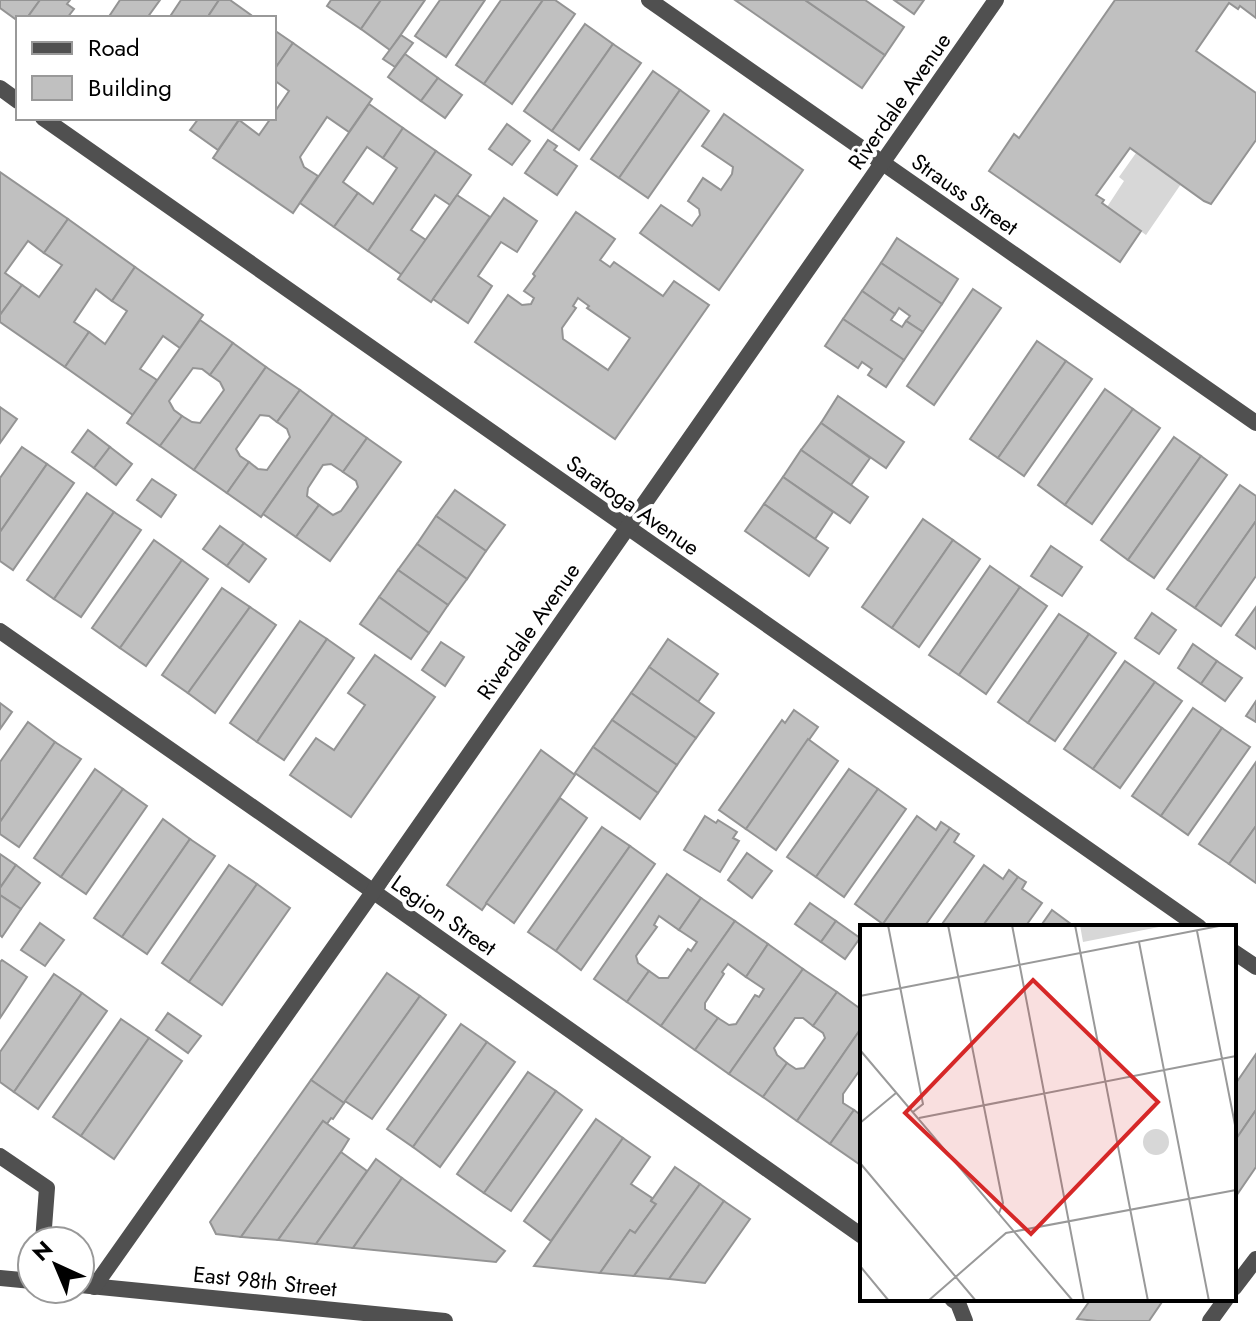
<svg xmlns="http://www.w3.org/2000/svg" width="1256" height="1321" viewBox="0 0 1256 1321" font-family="Jost,sans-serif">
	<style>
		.green { fill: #d7d7d7 }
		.building { fill: #c0c0c0; stroke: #949494; stroke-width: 2; fill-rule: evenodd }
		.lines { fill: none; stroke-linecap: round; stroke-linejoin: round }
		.minor { stroke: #505050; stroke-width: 16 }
		.labels { text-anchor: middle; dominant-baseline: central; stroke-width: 8; stroke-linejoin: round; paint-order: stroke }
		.street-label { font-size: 22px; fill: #000; stroke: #fff }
		.inset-road { fill: none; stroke: #999; stroke-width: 2 }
		.view { fill: #d62828; fill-opacity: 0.15; stroke: #d62828; stroke-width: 4 }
		.inset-edge { fill: none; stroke: #000; stroke-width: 4 }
	</style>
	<rect width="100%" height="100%" fill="#fff"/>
	<!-- green -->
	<path class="green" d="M1136 153 1181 184 1146 235 1107 207 1124 181 1119 177Z"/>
	<!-- building -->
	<g class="building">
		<path d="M0 0H40L27 18H18V21L0 8Z"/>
		<path d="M40 0H70L67 4 74 9 67 18H27Z"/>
		<path d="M120 0H160L147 18H108Z"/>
		<path d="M181 0H219L207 18H169Z"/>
		<path d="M219 0H230L251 15 249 18H207Z"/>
		<path d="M331 0H381L361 29 327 6Z"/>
		<path d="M381 0H425L390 50 361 29Z"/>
		<path d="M440 0H485L446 57 415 36Z"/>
		<path d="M501 0H543L484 84 456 65Z"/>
		<path d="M543 0H555L575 14 512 104 484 84Z"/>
		<path d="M735 0H805L885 55 862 88Z"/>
		<path d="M805 0H865L904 27 885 55Z"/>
		<path d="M894 0H924L914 14Z"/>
		<path d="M1115 0H1256V18L1240 6 1238 9 1229 3 1196 51 1256 93V140L1211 204 1204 201 1130 148 1096 195 1104 200 1102 203 1141 231 1120 262 989 171 1014 134 1019 138Z"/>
		<path d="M585 24 613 44 552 131 524 111Z"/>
		<path d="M274 30 293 43 274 70Z"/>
		<path d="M401 35 413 43 395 67 383 59Z"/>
		<path d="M293 43 372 99 349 132 327 117 300 157 304 167 318 176 293 213 213 158 239 120 259 135 271 118H274V113L289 91 274 80V70Z"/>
		<path d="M613 44 641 63 579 150 552 131Z"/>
		<path d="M405 54 438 78 421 101 388 77Z"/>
		<path d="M653 71 680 90 619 178 591 159Z"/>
		<path d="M438 78 462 95 445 118 421 101Z"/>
		<path d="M680 90 709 111 648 198 619 178Z"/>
		<path d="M369 104 403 128 383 158 367 147 343 182 358 193 334 227 300 203Z"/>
		<path d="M724 114 803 170 719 290 640 233 661 205 692 226 700 215 699 209 688 201 703 178 721 190 732 174 733 167 702 146Z"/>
		<path d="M199 118H240L218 150 190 130Z"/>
		<path d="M507 124 530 141 512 165 489 149Z"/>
		<path d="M403 128 436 151 368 251 334 227 358 193 373 204 397 168 383 158Z"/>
		<path d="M548 140 557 146 554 150 577 166 557 195 525 173Z"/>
		<path d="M436 151 471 175 450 205 435 195 411 230 426 240 402 275 368 251Z"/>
		<path d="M0 172 68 219 44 253 28 241 5 273 22 285 0 315Z"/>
		<path d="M457 195 490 217 431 302 398 279Z"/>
		<path d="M504 198 537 221 517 252 501 242 478 276 492 286 468 323 433 299Z"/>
		<path d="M576 212 615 239 600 260 610 267 614 262 663 296 674 281 709 305 615 439 475 342 508 295 522 305 531 304 534 298 524 291 535 276 533 274ZM578 298 589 306 587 308 630 338 608 370 563 339 562 328 576 308 573 306Z"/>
		<path d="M68 219 135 267 112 301 96 289 74 322 89 332 65 367 0 322V315L22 285 39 297 62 265 44 253Z"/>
		<path d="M897 238 958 279 942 304 881 263Z"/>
		<path d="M881 263 942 304 923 332 906 321 910 316 899 308 895 314 862 291Z"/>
		<path d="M135 267 203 315 180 348 163 336 140 369 157 380 133 415 65 367 89 332 105 344 127 311 112 301Z"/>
		<path d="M973 289 1001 308 934 405 907 386Z"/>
		<path d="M862 291 895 314 891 320 902 327 906 321 923 332 904 360 843 319Z"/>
		<path d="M843 319 904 360 886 387 868 375 872 369 862 362 858 368 825 346Z"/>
		<path d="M200 320 233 343 210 375 202 369 193 368 169 401 174 410 182 416 160 446 127 423Z"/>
		<path d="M1037 341 1066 361 998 458 970 439Z"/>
		<path d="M233 343 266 367 194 470 160 446 182 416 192 422 200 423 224 390 220 382 210 375Z"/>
		<path d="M1066 361 1092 379 1024 476 998 458Z"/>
		<path d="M266 367 300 390 277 422 269 416 260 415 236 449 240 456 249 462 227 493 194 470Z"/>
		<path d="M1105 389 1133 409 1065 505 1038 485Z"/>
		<path d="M300 390 333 414 261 517 227 493 249 462 258 469 267 470 290 437 287 429 277 422Z"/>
		<path d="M838 396 904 442 886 468 821 423Z"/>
		<path d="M0 407 17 419 0 443Z"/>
		<path d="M1133 409 1160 428 1092 524 1065 505Z"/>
		<path d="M333 414 367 438 343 472 331 464 323 465 308 488 307 496 319 505 296 537 263 514Z"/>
		<path d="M821 423 870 458 851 485 801 450Z"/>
		<path d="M88 430 110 447 94 468 72 452Z"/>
		<path d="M1174 437 1201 456 1128 560 1101 540Z"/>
		<path d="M367 438 401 462 330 561 296 537 319 505 333 515 341 511 358 487 356 481 343 472Z"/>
		<path d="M22 447 47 464 0 532V478Z"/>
		<path d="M110 447 132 464 116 485 94 468Z"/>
		<path d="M801 450 868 497 850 523 783 477Z"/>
		<path d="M1201 456 1227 475 1154 578 1128 560Z"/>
		<path d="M47 464 74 483 13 570 0 561V532Z"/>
		<path d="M783 477 833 512 815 539 764 504Z"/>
		<path d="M152 479 176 495 161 517 137 500Z"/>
		<path d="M1240 485 1256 496V521L1195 608 1167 589Z"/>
		<path d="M455 490 505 525 486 551 436 516Z"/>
		<path d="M87 493 114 512 54 599 27 580Z"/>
		<path d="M764 504 828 548 809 576 745 531Z"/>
		<path d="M114 512 141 530 81 617 54 599Z"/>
		<path d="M436 516 486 551 467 579 417 544Z"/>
		<path d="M923 519 953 540 892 628 862 607Z"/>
		<path d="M1256 521V576L1221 626 1195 608Z"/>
		<path d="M220 526 244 543 227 566 203 549Z"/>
		<path d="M154 540 182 560 120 648 92 628Z"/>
		<path d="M953 540 980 559 919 647 892 628Z"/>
		<path d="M244 543 266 559 249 582 227 566Z"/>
		<path d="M417 544 467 579 448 605 398 570Z"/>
		<path d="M1051 546 1082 567 1062 596 1031 576Z"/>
		<path d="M182 560 208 579 146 666 120 648Z"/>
		<path d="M990 566 1020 587 959 675 929 655Z"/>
		<path d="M398 570 448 605 429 633 379 597Z"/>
		<path d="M1020 587 1047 606 986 694 959 675Z"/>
		<path d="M222 588 250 607 188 693 162 675Z"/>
		<path d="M379 597 429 633 411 659 360 624Z"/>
		<path d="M250 607 276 625 215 713 188 693Z"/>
		<path d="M1256 607V649L1236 635Z"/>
		<path d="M1152 613 1176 630 1159 654 1135 638Z"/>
		<path d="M1059 614 1089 634 1028 723 998 702Z"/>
		<path d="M300 621 327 639 257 742 230 723Z"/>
		<path d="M1089 634 1116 653 1055 741 1028 723Z"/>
		<path d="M327 639 354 658 284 760 257 742Z"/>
		<path d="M668 639 718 674 698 702 649 667Z"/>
		<path d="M441 642 464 657 445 686 422 670Z"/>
		<path d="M1193 644 1217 661 1201 684 1178 668Z"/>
		<path d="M375 655 435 697 351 817 290 775 316 738 334 750 365 705 348 693Z"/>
		<path d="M1125 661 1155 682 1093 769 1064 749Z"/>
		<path d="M1217 661 1242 678 1225 701 1201 684Z"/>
		<path d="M649 667 714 713 696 738 631 693Z"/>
		<path d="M1155 682 1182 701 1120 788 1093 769Z"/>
		<path d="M631 693 696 738 677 765 612 720Z"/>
		<path d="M1256 701V722L1246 716Z"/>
		<path d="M0 703 12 712 0 729Z"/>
		<path d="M1193 708 1222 728 1161 816 1132 796Z"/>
		<path d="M794 710 818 727 746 829 719 810 782 720 785 723Z"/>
		<path d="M612 720 677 765 658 793 593 747Z"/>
		<path d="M28 722 55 742 0 822V762Z"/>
		<path d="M1222 728 1250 747 1188 835 1161 816Z"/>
		<path d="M808 739 838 761 776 850 746 829Z"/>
		<path d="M55 742 81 759 19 847 0 834V822Z"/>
		<path d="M593 747 658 793 640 819 575 773Z"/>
		<path d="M541 750 575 775 482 910 447 885Z"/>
		<path d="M1256 762V826L1229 864 1199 844Z"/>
		<path d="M95 769 123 789 61 877 34 858Z"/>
		<path d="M849 769 878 789 816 877 787 857Z"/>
		<path d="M123 789 147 806 86 894 61 877Z"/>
		<path d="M878 789 906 809 844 897 816 877Z"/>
		<path d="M560 798 587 818 514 923 486 903Z"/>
		<path d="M705 816 716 823 718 820 737 832 733 838 739 841 720 872 684 850Z"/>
		<path d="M917 816 936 830 941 822 950 828 883 924 855 904Z"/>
		<path d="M163 819 190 839 122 937 94 918Z"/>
		<path d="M1256 826V883L1229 864Z"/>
		<path d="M602 827 630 846 556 951 528 932Z"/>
		<path d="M950 828 959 834 954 842 974 856 924 927H887L883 924Z"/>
		<path d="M190 839 215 856 147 954 122 937Z"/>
		<path d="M630 846 655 864 581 970 556 951Z"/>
		<path d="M747 853 772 871 752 898 728 880Z"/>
		<path d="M0 854 16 865 0 888Z"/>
		<path d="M16 865 40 883 21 909 0 895V888Z"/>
		<path d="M229 865 257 884 189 982 162 963Z"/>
		<path d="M984 865 1003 879 1009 870 1018 877 982 927H940Z"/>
		<path d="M667 874 701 898 679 930 659 916 654 925 657 927 636 956 638 963 649 971 627 1002 594 979Z"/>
		<path d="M1018 877 1026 882 1022 889 1042 903 1025 927H982Z"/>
		<path d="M257 884 290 908 222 1005 189 982Z"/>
		<path d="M0 895 21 909 2 937 0 935Z"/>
		<path d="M701 898 735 921 661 1026 627 1002 649 971 659 978H668L688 949 691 951 697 942 679 930Z"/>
		<path d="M810 903 836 921 821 942 795 924Z"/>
		<path d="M1052 910 1075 927H1040Z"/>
		<path d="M735 921 768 944 746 977 728 964 722 972 724 974 705 1003V1009L718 1018 695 1050 661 1026Z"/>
		<path d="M836 921 860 938 845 959 821 942Z"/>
		<path d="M40 923 64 940 45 966 21 950Z"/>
		<path d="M768 944 803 969 729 1074 695 1050 718 1018 729 1025 736 1024 755 995 759 997 764 989 746 977Z"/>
		<path d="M2 960 27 977 0 1018V962Z"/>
		<path d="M803 969 837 992 813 1026 803 1018H795L774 1048 777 1055 787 1063 763 1097 729 1074Z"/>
		<path d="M387 973 420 996 344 1103 311 1080Z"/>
		<path d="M54 974 82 993 14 1092 0 1082V1052Z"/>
		<path d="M837 992 862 1010V1027L797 1121 763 1097 787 1063 796 1069 804 1068 825 1038 823 1033 813 1026Z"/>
		<path d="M82 993 107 1011 38 1109 14 1092Z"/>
		<path d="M420 996 446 1015 372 1119 345 1101Z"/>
		<path d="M168 1013 201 1036 188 1053 156 1030Z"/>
		<path d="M121 1019 149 1038 81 1136 53 1117Z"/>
		<path d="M461 1024 487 1042 413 1147 387 1129Z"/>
		<path d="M862 1027V1067L843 1094V1103L854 1110 830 1144 797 1121Z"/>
		<path d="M149 1038 182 1061 114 1159 81 1136Z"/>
		<path d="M487 1042 515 1062 440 1167 413 1147Z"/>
		<path d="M1256 1054V1110L1234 1142V1086Z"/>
		<path d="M528 1072 556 1091 484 1193 457 1174Z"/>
		<path d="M311 1080 344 1103 333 1119 331 1118 327 1124 323 1121 241 1237 216 1234 210 1222Z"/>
		<path d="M556 1091 582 1110 511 1211 484 1193Z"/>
		<path d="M854 1110 862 1116V1166L830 1144Z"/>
		<path d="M1256 1110V1167L1234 1199V1142Z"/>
		<path d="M596 1119 623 1138 551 1241 524 1221Z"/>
		<path d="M323 1121 349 1139 341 1152 278 1240 241 1237Z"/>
		<path d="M623 1138 650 1157 631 1184 652 1198 651 1201 656 1204 635 1233 630 1230 600 1273 534 1266Z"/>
		<path d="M341 1152 367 1171 316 1244 278 1240Z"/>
		<path d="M376 1159 402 1178 353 1248 316 1244Z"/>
		<path d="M675 1167 700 1184 634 1276 600 1273 630 1230 635 1233 656 1204 651 1201Z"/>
		<path d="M402 1178 505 1251 496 1262 353 1248Z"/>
		<path d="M700 1184 724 1201 669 1279 634 1276Z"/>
		<path d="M724 1201 750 1219 705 1283 669 1279Z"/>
		<path d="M1091 1299H1164L1149 1321H1097L1077 1319Z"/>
	</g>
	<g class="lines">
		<!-- minor -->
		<g class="minor">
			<path d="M649 0 1256 423"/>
			<path d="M0 88 18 101"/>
			<path d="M43 118 1199 927"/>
			<path d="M0 631 337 866 862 1236"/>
			<path d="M1234 952 1256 967"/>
			<path d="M0 1156 47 1188 43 1241"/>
			<path d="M0 1278 32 1281"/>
			<path d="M80 1285 445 1321"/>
			<path d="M94 1287 373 892 996 0"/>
			<path d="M1234 1288 1256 1259"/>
			<path d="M952 1299 958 1303 965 1321"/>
			<path d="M1210 1321 1226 1299"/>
		</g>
	</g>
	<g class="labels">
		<!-- street labels -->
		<g class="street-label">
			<text transform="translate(899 101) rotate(-55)">Riverdale Avenue</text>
			<text transform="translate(965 194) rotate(35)">Strauss Street</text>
			<text transform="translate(633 505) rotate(35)">Saratoga Avenue</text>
			<text transform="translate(528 631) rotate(-55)">Riverdale Avenue</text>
			<text transform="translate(444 915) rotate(35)">Legion Street</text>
			<text transform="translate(265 1281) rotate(6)">East 98th Street</text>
		</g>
	</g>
	<!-- overview -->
	<g transform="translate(860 925)">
		<rect width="376" height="376" fill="#fff"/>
		<path d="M220 0H309L223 17ZM283 217a13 13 0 1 1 26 0a13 13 0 1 1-26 0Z" fill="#d7d7d7"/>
		<path class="inset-road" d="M28 0 63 179 53 187M88 0 143 278 139 288M152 0 224 376M215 0 288 376M337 6 376 205M279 17 349 376M0 71 364 0M0 125 213 376M59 193 376 131M0 198 36 168M0 238 116 376M0 341 29 376M68 376 146 308 376 265"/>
		<path class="view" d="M173 55 298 177 171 309 45 188Z"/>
		<rect width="376" height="376" class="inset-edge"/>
	</g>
	<!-- legend -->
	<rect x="16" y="16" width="260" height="104" fill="#ffffff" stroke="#999999" stroke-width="2"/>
	<rect x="32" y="42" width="40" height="12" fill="#505050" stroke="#999999" stroke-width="2"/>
	<text x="88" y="56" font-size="24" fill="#000000">Road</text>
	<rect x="32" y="76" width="40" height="24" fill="#c0c0c0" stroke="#999999" stroke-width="2"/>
	<text x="88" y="96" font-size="24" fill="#000000">Building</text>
	<!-- north arrow -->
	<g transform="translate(56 1265) rotate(316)"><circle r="38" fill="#ffffff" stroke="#999999" stroke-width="2"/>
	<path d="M0-6L14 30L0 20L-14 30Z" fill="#000000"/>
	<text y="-12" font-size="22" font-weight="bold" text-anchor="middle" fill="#000000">N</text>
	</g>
</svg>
